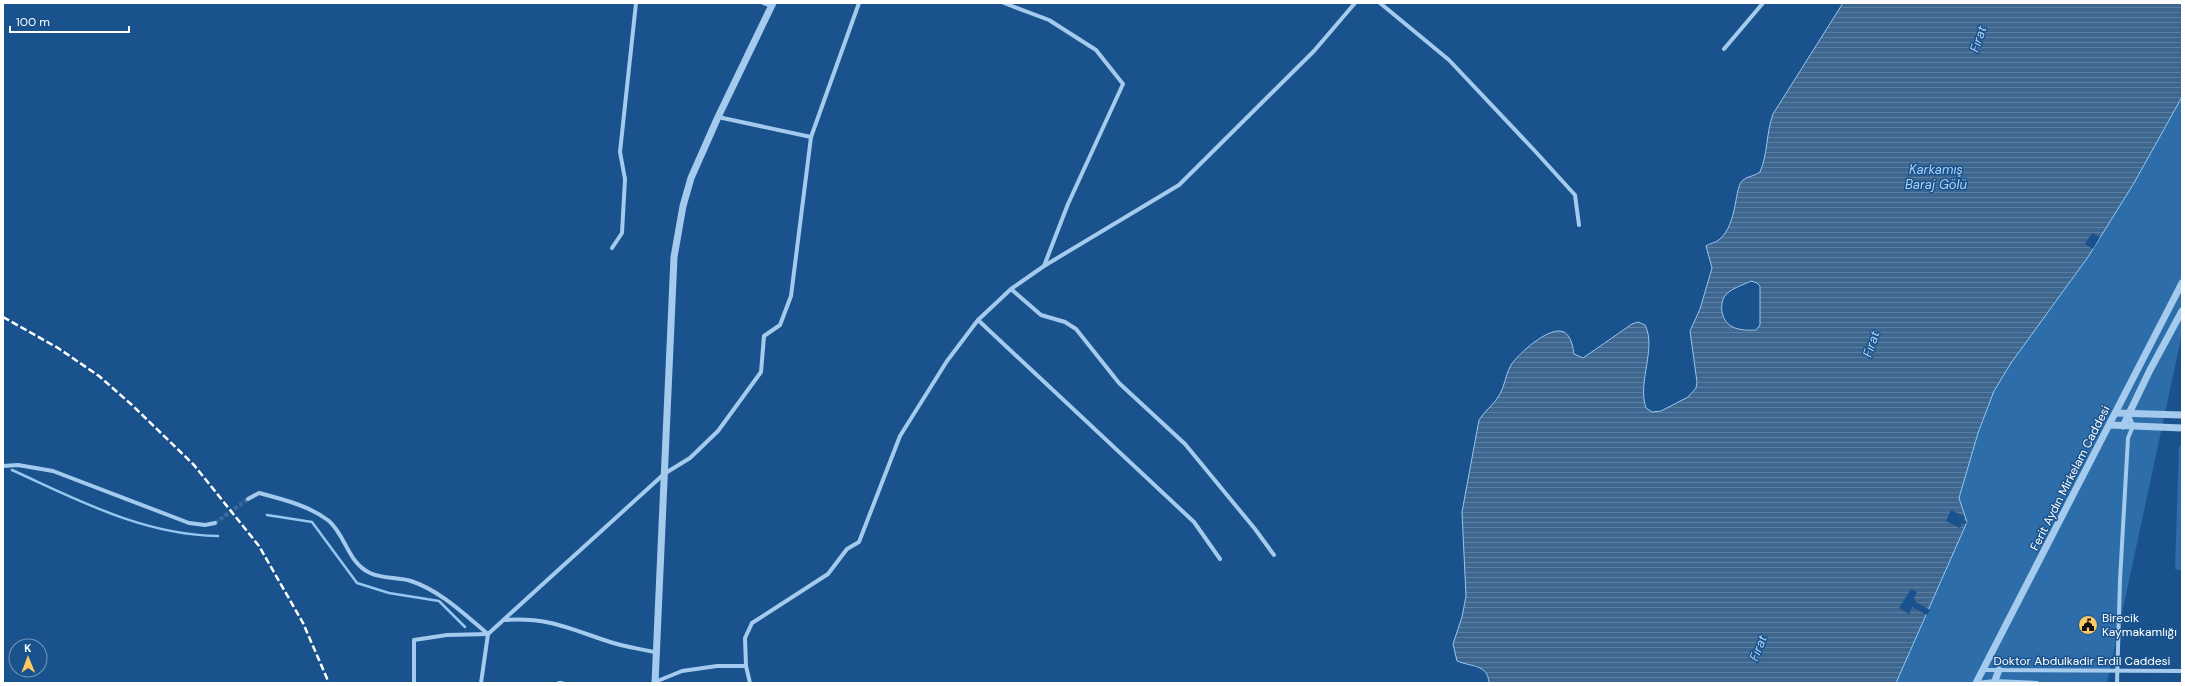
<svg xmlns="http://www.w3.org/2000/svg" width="2185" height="686" viewBox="0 0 2185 686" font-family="'DM Sans',sans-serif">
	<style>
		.green { fill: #2c6daa }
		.water { fill: url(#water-rules); stroke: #97c6f0; fill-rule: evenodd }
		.pier { fill: #19528c }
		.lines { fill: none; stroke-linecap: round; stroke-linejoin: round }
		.stream { stroke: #97c6f0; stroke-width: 2.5 }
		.minor-tunnel { stroke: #3c6c9d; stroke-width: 4; stroke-dasharray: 4 2; stroke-linecap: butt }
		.minor { stroke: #a4caee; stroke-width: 4 }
		.tertiary { stroke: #a4caee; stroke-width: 7 }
		.rail { stroke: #fff; stroke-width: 2.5; stroke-dasharray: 7 3; stroke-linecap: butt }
		.labels { text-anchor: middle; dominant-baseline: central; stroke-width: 3; stroke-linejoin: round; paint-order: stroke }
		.street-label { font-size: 12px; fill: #fff; stroke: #19528c }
		.poi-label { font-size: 12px; fill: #fff; stroke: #19528c; text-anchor: start }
		.water-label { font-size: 13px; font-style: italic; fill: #b0d4f5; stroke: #19528c }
	</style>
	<defs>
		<pattern id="water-rules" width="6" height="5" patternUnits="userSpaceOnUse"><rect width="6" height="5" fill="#3e6790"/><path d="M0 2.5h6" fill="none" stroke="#5b7ea1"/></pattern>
	</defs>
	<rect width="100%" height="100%" fill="#19528c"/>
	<!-- green -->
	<g class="green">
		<path d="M2182 7V334L2107 683H1856L1968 465 1979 388Z"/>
		<path d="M2179 446H2182V570L2175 569Z"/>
	</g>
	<!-- water -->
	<path class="water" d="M1843 3H2182V97L2134 183 2088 257 2011 363 1994 391 1978 433 1959 498 1967 522 1896 683H1489C1488 664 1471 667 1457 661L1453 644 1462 617 1466 596 1462 512 1479 420C1485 410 1495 404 1500 394 1505 385 1506 373 1511 365 1518 354 1550 325 1564 332 1571 336 1573 347 1574 354L1583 358 1632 324 1638 322 1645 325C1657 348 1637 382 1646 408L1652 412 1661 411 1688 397 1696 388 1697 382 1690 331 1700 309 1712 268 1706 246C1710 243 1716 243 1720 239 1738 223 1734 187 1743 180 1748 176 1755 176 1760 172 1768 154 1766 133 1773 114ZM1751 281 1757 283 1760 286V325L1756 330C1741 331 1725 329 1722 312 1721 307 1722 301 1724 297 1729 289 1743 285 1751 281Z"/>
	<!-- pier -->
	<g class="pier">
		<path d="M2092 233 2100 237 2093 249 2085 244Z"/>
		<path d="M1951 510 1965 517 1963 520 1967 522 1966 524 1962 523 1960 528 1946 521Z"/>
		<path d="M1911 589 1917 592 1914 598 1916 602 1930 610 1927 615 1912 607 1909 614 1899 608Z"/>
	</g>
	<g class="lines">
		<!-- stream -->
		<g class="stream">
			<path d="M12 470C78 500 143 535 218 536"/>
			<path d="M267 515 312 522 357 583 389 593 439 601 465 627"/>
		</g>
		<!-- minor-tunnel -->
		<path class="minor-tunnel" d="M215 523 248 499"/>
		<!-- minor -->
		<g class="minor">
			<path d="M763 3 771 6"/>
			<path d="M1004 3 1049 20 1096 50 1123 84 1068 204 1044 266"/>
			<path d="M1380 3 1449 60 1534 150 1575 195 1579 225"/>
			<path d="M1724 49 1763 3"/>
			<path d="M718 117 811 137"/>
			<path d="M612 248 622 233 625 179 620 152 636 3"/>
			<path d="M1011 289 1041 315 1065 322 1076 329 1119 383 1185 444 1255 529 1274 555"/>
			<path d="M978 320 1194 522 1220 559"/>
			<path d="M3 466 18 465 53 471 189 523 205 525 215 523"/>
			<path d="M248 499 259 493C282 499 310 506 329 521 346 536 348 563 370 573 382 579 398 577 411 581 441 591 465 615 488 634"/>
			<path d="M505 620C549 617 570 629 610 642 625 647 642 649 658 653"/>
			<path d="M1982 670 2182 671"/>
			<path d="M655 682 682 671 717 666H746"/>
			<path d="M414 683V640L447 635 488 634"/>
			<path d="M481 683 488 634 664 474 690 458 718 431 761 372 764 336 780 325 791 296 811 137 859 3"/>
			<path d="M559 683H562"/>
			<path d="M750 683 746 666 745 638 752 623 828 574 847 549 859 542 900 436 947 361 978 320 1011 289 1044 266 1179 185 1314 51 1355 3"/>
			<path d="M1976 683 1995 681 2037 683"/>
			<path d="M2117 683 2120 580 2128 438 2133 426 2129 415"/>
		</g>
		<!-- tertiary -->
		<g class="tertiary">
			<path d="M2116 413 2182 415"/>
			<path d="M2110 425 2182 428"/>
			<path d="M2123 426 2150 370 2182 311"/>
			<path d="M655 683 674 257 683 206 691 178 718 117 773 3"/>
			<path d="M1976 683 2182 283"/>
			<path d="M1994 683 1999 670"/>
		</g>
		<!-- rail -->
		<path class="rail" d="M3 317 58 348 99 376 132 405 194 465 259 546 303 623 329 683"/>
	</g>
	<!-- icons -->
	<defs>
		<symbol id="civic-disc" viewBox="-11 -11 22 22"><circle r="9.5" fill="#ffc861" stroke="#19528c"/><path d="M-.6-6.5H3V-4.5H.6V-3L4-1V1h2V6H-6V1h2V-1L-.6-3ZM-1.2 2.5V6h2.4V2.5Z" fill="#111"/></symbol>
	</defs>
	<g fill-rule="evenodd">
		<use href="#civic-disc" x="2077" y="614" width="22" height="22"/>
	</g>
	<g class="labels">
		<!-- street labels -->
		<g class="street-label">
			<text transform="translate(2070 478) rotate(-63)">Ferit Aydın Mirkelam Caddesi</text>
			<text x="2082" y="661">Doktor Abdulkadir Erdil Caddesi</text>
		</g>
		<!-- poi labels -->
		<g class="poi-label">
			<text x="2102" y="618">Birecik<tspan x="2102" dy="14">Kaymakamlığı</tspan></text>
		</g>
		<!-- water labels -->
		<g class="water-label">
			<text transform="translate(1978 39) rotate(-71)">Fırat</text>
			<text x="1936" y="169">Karkamış<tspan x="1936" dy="15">Baraj Gölü</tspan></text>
			<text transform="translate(1871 344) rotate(-71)">Fırat</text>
			<text transform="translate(1758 648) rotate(-68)">Fırat</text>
		</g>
	</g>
	<!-- border -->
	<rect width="2185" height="686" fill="none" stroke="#ffffff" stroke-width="8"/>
	<!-- north arrow -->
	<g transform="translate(28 658) rotate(359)"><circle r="19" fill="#19528c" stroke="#7597ba"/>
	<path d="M0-3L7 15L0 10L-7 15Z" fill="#ffc861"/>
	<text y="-6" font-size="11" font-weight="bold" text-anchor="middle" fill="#ffffff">K</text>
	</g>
	<!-- scale -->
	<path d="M10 26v6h119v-6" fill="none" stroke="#ffffff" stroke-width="2"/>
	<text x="16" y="26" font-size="12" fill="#ffffff" stroke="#19528c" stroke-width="3" paint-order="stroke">100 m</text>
</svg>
